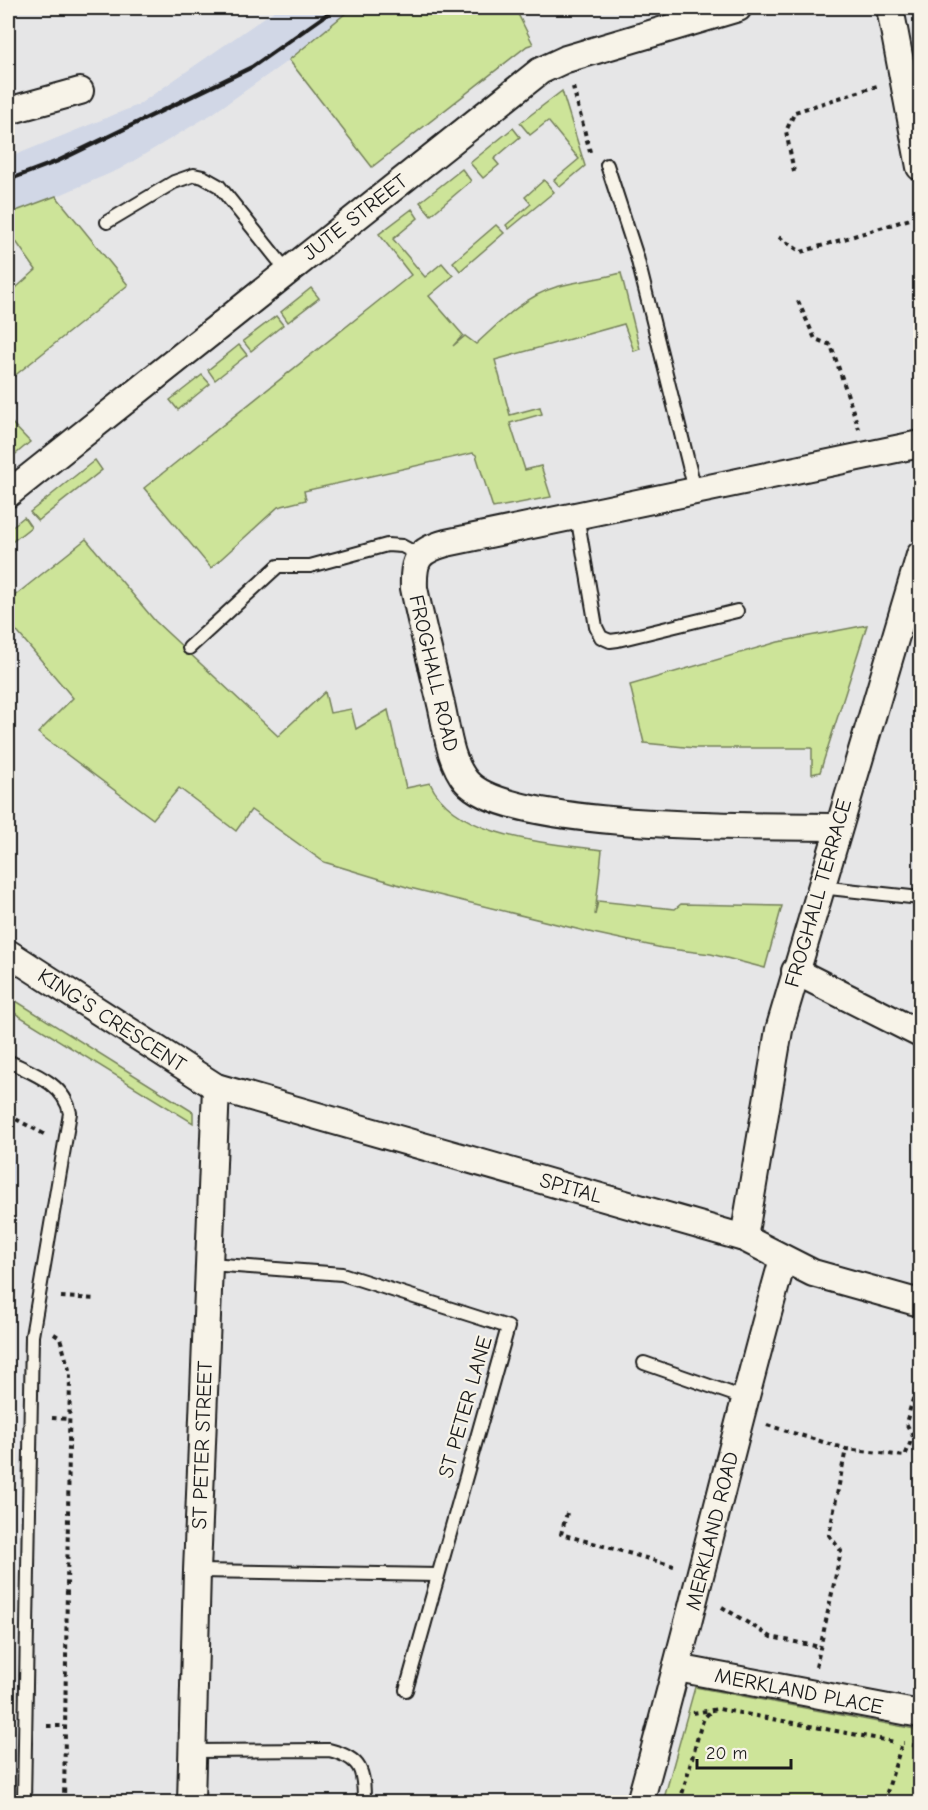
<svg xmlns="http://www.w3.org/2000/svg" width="928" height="1810" viewBox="0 0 928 1810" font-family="'Comic Neue',sans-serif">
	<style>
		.built { fill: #d1d7e6 }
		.green { fill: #cde499; stroke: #74805a; stroke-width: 1.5 }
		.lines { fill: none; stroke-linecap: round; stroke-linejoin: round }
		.service-casing { stroke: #1c1c1c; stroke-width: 16 }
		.minor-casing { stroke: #1c1c1c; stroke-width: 30 }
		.path { stroke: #1c1c1c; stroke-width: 4; stroke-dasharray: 4.5 4.5; stroke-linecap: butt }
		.service { stroke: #f7f3e8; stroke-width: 12 }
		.minor { stroke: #f7f3e8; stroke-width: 26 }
		.rail { stroke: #1c1c1c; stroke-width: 4.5 }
		.labels { text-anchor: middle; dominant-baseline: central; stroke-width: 4.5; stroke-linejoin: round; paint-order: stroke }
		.street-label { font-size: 21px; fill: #1c1c1c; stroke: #f7f3e8 }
	</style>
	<rect width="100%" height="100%" fill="#e6e6e7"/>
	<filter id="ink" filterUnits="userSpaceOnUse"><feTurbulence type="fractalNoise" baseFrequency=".0167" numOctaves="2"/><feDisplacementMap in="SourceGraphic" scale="12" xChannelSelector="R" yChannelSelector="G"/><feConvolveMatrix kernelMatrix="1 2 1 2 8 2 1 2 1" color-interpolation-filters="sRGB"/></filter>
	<g filter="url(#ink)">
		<!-- built -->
		<g class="built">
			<path d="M278 8H352L289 60 212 114 120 169 39 204 8 214V158L138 105Z"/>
			<path d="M8 1124 15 1129 8 1352Z"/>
		</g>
		<!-- green -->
		<g class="green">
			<path d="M352 8H515L533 44 527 46 372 167 289 60Z"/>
			<path d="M562 91 585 166 560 187 554 180 579 159 548 121 530 135 520 123Z"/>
			<path d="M513 128 520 137 494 159 499 165 483 178 470 163Z"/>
			<path d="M462 169 471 181 431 215 420 202Z"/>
			<path d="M544 180 554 192 509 229 506 225 531 204 525 197Z"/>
			<path d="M56 196 128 285 8 381V295L36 270 8 230V214Z"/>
			<path d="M412 209 418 218 393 239 425 277 442 263 453 276 429 296 463 335 453 346 465 336 476 344C499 323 525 296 556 287 577 281 600 279 621 273L640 349 634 351 624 324 495 360 510 415 540 407 542 414 510 423 525 470 541 466 551 497 493 508 476 455 473 453 304 491 306 500 278 507 211 568 144 488 411 275 379 234Z"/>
			<path d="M496 225 504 233 460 271 453 262Z"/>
			<path d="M311 288 319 298 288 322 281 312Z"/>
			<path d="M276 316 283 325 251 351 243 341Z"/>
			<path d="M239 345 247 355 215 380 208 370Z"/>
			<path d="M202 375 210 384 178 410 170 400Z"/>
			<path d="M8 419 30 442 11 458 8 457Z"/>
			<path d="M95 460 102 470 38 521 30 512Z"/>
			<path d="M24 517 31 527 8 545V530Z"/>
			<path d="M86 539 155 621 278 736 325 692 330 713 351 709 356 729 388 710 406 788 430 783C455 838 548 843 602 850L595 915 598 901 675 909 681 904 782 906 765 968 711 954 662 948 593 933 410 888 324 862 251 810 236 831 179 788 153 819 38 733 73 698 8 621V601Z"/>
			<path d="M867 625 820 772 812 774V748H695L644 743 630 685 778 642Z"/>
			<path d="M8 996 193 1112V1123L8 1009Z"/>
			<path d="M695 1687 920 1730V1802H663Z"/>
		</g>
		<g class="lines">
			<defs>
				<g id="service">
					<path d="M607 165 637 257 695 490"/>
					<path d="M107 222 174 182 194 175 203 177 219 186 287 271"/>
					<path d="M577 515 596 627 601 637 610 641 618 640 737 611"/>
					<path d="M189 648 278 566H310L387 545 402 546 419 555"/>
					<path d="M820 887 920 898"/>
					<path d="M8 1061C32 1073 64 1083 70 1113L32 1336 24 1802"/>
					<path d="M210 1264 342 1274 508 1327 406 1690"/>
					<path d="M644 1363 744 1398"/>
					<path d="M197 1571 438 1575"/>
					<path d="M193 1751 329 1750C362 1758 364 1771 364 1802"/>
				</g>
				<g id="minor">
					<path d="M890 8 920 167"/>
					<path d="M8 111 80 91"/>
					<path d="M8 494 540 71 566 59 738 8"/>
					<path d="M837 827C768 826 508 831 466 781 449 760 447 729 441 704 432 665 422 627 414 588 413 559 418 551 446 543L920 444"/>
					<path d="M8 953 216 1087 744 1238 813 1273 920 1303"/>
					<path d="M795 971 920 1034"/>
					<path d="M744 1238 779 1030 920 555"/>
					<path d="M677 1668 920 1714"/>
					<path d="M191 1802 197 1571 216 1087"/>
					<path d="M640 1802C691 1622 732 1439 783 1259"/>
				</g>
			</defs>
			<!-- service casing -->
			<use href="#service" class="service-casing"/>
			<!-- minor casing -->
			<use href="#minor" class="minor-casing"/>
			<!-- path -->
			<g class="path">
				<path d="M573 87 590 152"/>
				<path d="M794 172 786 131 795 112 877 86"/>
				<path d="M779 237 801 252 920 216"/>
				<path d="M798 301 815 339 831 345 859 429"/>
				<path d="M8 1115 44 1134"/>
				<path d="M8 1132V1159"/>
				<path d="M61 1297 96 1299"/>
				<path d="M54 1334 60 1338 70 1373 64 1802"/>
				<path d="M52 1418 69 1419"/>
				<path d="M767 1425 846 1449 905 1456 913 1436 920 1438"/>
				<path d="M913 1436 906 1423 920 1375"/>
				<path d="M567 1513 561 1534 674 1566"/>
				<path d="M722 1607 771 1637 820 1647"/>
				<path d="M816 1667 841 1551 829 1535 846 1449"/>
				<path d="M693 1713 719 1709 895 1742"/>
				<path d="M47 1726H65"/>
				<path d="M912 1745 920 1746"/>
				<path d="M680 1802 700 1729 704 1718 711 1711"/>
				<path d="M884 1802 902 1743H904"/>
			</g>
			<!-- service -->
			<use href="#service" class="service"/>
			<!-- minor -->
			<use href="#minor" class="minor"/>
			<!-- rail -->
			<path class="rail" d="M8 180 58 161 252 67 336 8"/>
		</g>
	</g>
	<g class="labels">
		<!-- street labels -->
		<g class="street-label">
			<text transform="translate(355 217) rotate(-38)">JUTE STREET</text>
			<text transform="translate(434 673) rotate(77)">FROGHALL ROAD</text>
			<text transform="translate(818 893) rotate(-74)">FROGHALL TERRACE</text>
			<text transform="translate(112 1020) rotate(33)">KING'S CRESCENT</text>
			<text transform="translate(571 1188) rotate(16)">SPITAL</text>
			<text transform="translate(465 1407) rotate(-74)">ST PETER LANE</text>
			<text transform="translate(202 1445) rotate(-88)">ST PETER STREET</text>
			<text transform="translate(712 1531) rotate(-76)">MERKLAND ROAD</text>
			<text transform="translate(799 1691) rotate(11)">MERKLAND PLACE</text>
		</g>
	</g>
	<!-- margin -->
	<rect width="928" height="1810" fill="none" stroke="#f7f3e8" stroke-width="30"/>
	<rect x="15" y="15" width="898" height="1780" fill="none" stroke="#1c1c1c" stroke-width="2" filter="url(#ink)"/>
	<!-- scale -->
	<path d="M697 1759v9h94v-9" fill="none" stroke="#1c1c1c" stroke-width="3"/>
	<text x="706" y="1759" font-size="18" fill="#1c1c1c" stroke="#f7f3e8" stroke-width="4.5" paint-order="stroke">20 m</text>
</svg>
